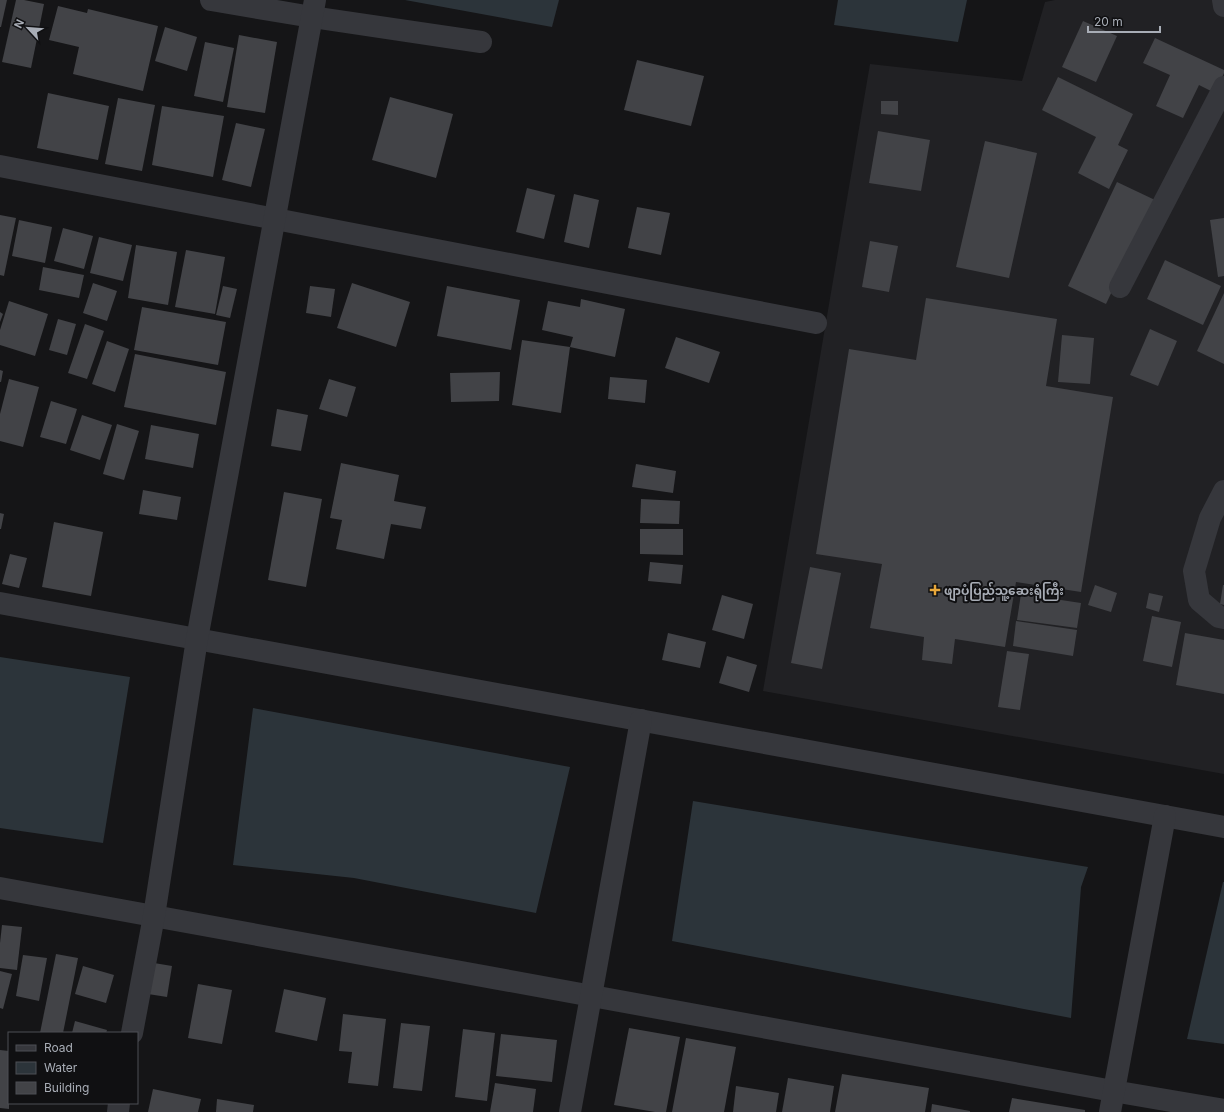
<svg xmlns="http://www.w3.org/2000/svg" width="1224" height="1112" viewBox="0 0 1224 1112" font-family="Inter,'Noto Sans Myanmar',sans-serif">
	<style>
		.built { fill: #212124 }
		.water { fill: #2c343a }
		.building { fill: #424347 }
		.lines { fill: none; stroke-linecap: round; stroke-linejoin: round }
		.minor { stroke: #36373c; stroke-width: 22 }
		.poi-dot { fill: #e9a83b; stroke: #101012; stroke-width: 1.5 }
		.labels { text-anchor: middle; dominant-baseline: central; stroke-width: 4; stroke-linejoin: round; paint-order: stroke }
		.poi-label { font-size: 12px; font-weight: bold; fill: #a8adb6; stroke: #101012; text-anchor: start }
	</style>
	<rect width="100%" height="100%" fill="#151517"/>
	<!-- built -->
	<path class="built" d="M1055 0H1224V774L763 691 870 64 1022 81 1045 2Z"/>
	<!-- water -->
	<g class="water">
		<path d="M405 0H559L552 27Z"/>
		<path d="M838 0H967L958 42 834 25Z"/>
		<path d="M0 657 130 677 103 843 0 828Z"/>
		<path d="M253 708 570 767 536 913 354 878 233 865Z"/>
		<path d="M693 801 1088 867 1081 887 1071 1018 672 941Z"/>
		<path d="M1223 882H1224V1044L1187 1039Z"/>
	</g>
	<!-- building -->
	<g class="building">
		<path d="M0 0H7L1 27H0Z"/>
		<path d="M16 0H24L44 4 31 68 2 62Z"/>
		<path d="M58 6 87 13 88 9 158 26 143 91 73 74 79 47 49 40Z"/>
		<path d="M1083 21 1117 36 1096 82 1062 67Z"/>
		<path d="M165 27 197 37 187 71 155 61Z"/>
		<path d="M239 35 277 42 265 113 227 107Z"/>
		<path d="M1155 38 1224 70V73L1215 93 1199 85 1183 118 1156 106 1170 75 1143 63Z"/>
		<path d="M205 42 234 48 223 102 194 96Z"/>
		<path d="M637 60 704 76 691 126 624 110Z"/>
		<path d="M1058 77 1133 114 1118 145 1128 150 1109 189 1078 173 1096 137 1042 110Z"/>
		<path d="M48 93 109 106 98 160 37 148Z"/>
		<path d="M390 97 453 114 436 178 372 160Z"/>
		<path d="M118 98 155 105 142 171 105 164Z"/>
		<path d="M881 101H898V115L881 114Z"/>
		<path d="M162 106 224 116 213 177 152 165Z"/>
		<path d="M236 123 265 129 251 187 222 180Z"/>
		<path d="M878 131 930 140 921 191 869 183Z"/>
		<path d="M985 141 1037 153 1009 278 956 267Z"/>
		<path d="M1117 182 1155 200 1106 304 1068 286Z"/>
		<path d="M527 188 555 195 544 239 516 232Z"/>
		<path d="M574 194 599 200 589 248 564 242Z"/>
		<path d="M637 207 670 213 661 255 628 248Z"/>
		<path d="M0 215 16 218 4 276 0 275Z"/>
		<path d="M1224 218V276L1218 277 1210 220Z"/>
		<path d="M19 220 52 227 45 263 12 256Z"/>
		<path d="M63 228 93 236 84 269 54 261Z"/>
		<path d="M99 237 132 245 123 281 90 273Z"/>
		<path d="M870 241 898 246 889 292 862 287Z"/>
		<path d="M136 245 177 252 168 305 128 298Z"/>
		<path d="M186 250 225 257 215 314 175 307Z"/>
		<path d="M1165 260 1221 286 1203 325 1147 299Z"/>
		<path d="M43 267 84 275 79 298 39 290Z"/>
		<path d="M93 283 117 291 107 321 83 313Z"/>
		<path d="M352 283 410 302 396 347 337 328Z"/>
		<path d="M223 286 237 289 230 318 216 315Z"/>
		<path d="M310 286 335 289 331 317 306 313Z"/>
		<path d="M447 286 520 300 511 350 437 336Z"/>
		<path d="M1224 293V364L1197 351Z"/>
		<path d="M926 298 1057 319 1046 386 1113 397 1081 592 1016 582 1005 647 955 639 952 664 922 660 924 637 870 628 882 564 816 554 849 349 916 360Z"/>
		<path d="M581 299 625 309 615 357 570 347 573 337 542 330 548 301 580 307Z"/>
		<path d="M9 301 48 314 35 356 0 345V330Z"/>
		<path d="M142 307 226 322 218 365 134 350Z"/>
		<path d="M0 312 3 314 0 322Z"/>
		<path d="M58 319 76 324 67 355 49 350Z"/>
		<path d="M85 324 104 331 87 379 68 373Z"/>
		<path d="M1150 329 1177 341 1158 386 1130 375Z"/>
		<path d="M1062 335 1094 338 1090 384 1058 382Z"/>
		<path d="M676 337 720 352 709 383 665 368Z"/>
		<path d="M522 340 570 347 561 413 512 405Z"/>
		<path d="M107 341 129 349 115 392 92 384Z"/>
		<path d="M135 354 226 372 216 425 124 407Z"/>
		<path d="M0 370 3 371 1 382H0Z"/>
		<path d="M500 372 499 401 451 402 450 373Z"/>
		<path d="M610 377 647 380 645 403 608 399Z"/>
		<path d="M9 379 39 387 23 447 0 441V414Z"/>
		<path d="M329 379 356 387 347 417 319 409Z"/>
		<path d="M51 401 77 409 66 444 40 437Z"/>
		<path d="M277 409 308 415 301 451 271 446Z"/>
		<path d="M82 415 112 425 100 460 70 450Z"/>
		<path d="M117 424 139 431 124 480 103 474Z"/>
		<path d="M151 425 199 434 193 468 145 459Z"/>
		<path d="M341 463 399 475 394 501 426 507 421 529 391 524 384 559 336 549 342 520 330 518Z"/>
		<path d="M636 464 676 471 673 493 632 487Z"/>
		<path d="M143 490 181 497 177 520 139 514Z"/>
		<path d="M284 492 322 499 306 587 268 580Z"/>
		<path d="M641 499 680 501 679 524 640 523Z"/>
		<path d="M0 513 4 514 1 529H0Z"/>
		<path d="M54 522 103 532 91 596 42 587Z"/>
		<path d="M640 529H683V555L640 554Z"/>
		<path d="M10 554 27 558 19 588 2 584Z"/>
		<path d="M650 562 683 565 681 584 648 581Z"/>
		<path d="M810 567 841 573 822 669 791 663Z"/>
		<path d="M1095 585 1117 593 1111 612 1088 605Z"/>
		<path d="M1223 585H1224V605L1220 604Z"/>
		<path d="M1149 593 1163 596 1159 612 1146 608Z"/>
		<path d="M1021 594 1081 603 1077 628 1017 620Z"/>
		<path d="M722 595 753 604 744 639 712 630Z"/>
		<path d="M1152 616 1181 622 1172 667 1143 661Z"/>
		<path d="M1016 621 1077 630 1073 656 1013 646Z"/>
		<path d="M668 633 706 642 700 668 662 660Z"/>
		<path d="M1185 633 1224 640V694L1176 685Z"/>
		<path d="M1007 651 1029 654 1020 710 998 707Z"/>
		<path d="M727 656 757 665 749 692 719 683Z"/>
		<path d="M2 925 22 927 17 970 0 968V943Z"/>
		<path d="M56 954 78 958 63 1033H40Z"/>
		<path d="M23 955 47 958 39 1001 16 996Z"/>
		<path d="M154 963 172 966 167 997 148 994Z"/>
		<path d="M83 966 114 975 106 1003 75 994Z"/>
		<path d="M0 971 12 974 3 1009 0 1008Z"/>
		<path d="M198 984 232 990 222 1044 188 1038Z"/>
		<path d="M284 989 326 998 317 1041 275 1032Z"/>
		<path d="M343 1014 386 1019 378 1086 348 1083 352 1052 339 1051Z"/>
		<path d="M75 1021 107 1030 106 1033H72Z"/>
		<path d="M401 1023 430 1026 422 1091 393 1088Z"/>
		<path d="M629 1028 680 1037 666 1112H655L614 1105Z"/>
		<path d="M463 1029 495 1033 487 1101 455 1097Z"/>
		<path d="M501 1034 557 1040 552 1082 496 1076Z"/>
		<path d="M686 1038 736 1047 724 1112H672Z"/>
		<path d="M0 1050 9 1051V1109L0 1108Z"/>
		<path d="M842 1074 929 1088 925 1112H835Z"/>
		<path d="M788 1078 834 1086 830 1112H782Z"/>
		<path d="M495 1083 536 1089 533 1112H490Z"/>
		<path d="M736 1086 779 1093 776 1112H733Z"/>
		<path d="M153 1089 201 1099 198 1112H148Z"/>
		<path d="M1012 1098 1085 1110V1112H1009Z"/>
		<path d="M217 1099 254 1105 253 1112H216Z"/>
		<path d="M932 1104 970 1111V1112H931Z"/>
	</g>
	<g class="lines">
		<!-- minor -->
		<g class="minor">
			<path d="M211 0 312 17 481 42"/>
			<path d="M1223 0 1224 6"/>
			<path d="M0 166 816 323"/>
			<path d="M1120 287 1224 87"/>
			<path d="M1224 491 1210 518 1194 571 1199 600 1219 617 1224 618"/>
			<path d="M0 603 1224 827"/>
			<path d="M0 888 1113 1091 1224 1110"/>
			<path d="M132 1033 154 916 197 639 315 0"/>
			<path d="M118 1112 119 1103"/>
			<path d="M570 1112 641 720"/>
			<path d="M1110 1112 1165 816"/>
		</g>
	</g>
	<!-- markers -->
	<path class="poi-dot" d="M933 584h4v4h4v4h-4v4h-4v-4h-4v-4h4z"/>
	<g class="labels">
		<!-- poi labels -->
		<g class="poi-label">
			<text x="944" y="590">ဖျာပုံပြည်သူ့ဆေးရုံကြီး</text>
		</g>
	</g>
	<!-- legend -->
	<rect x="8" y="1032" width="130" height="72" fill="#101012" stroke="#4d4f54"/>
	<rect x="16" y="1045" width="20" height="6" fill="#36373c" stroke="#4d4f54"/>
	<text x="44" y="1052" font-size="12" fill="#a8adb6">Road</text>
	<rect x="16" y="1062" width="20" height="12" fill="#2c343a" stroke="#4d4f54"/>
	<text x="44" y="1072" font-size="12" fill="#a8adb6">Water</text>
	<rect x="16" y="1082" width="20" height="12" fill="#424347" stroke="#4d4f54"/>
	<text x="44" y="1092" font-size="12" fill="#a8adb6">Building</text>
	<!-- north arrow -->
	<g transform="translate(28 28) rotate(296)" stroke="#101012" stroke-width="3" paint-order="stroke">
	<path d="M0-3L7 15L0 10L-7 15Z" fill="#a8adb6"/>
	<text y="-6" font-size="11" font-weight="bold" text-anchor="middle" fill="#a8adb6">N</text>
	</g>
	<!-- scale -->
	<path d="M1088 26v6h72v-6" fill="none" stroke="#a8adb6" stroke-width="2"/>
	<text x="1094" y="26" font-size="12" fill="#a8adb6" stroke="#101012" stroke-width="3" paint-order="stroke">20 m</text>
</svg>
